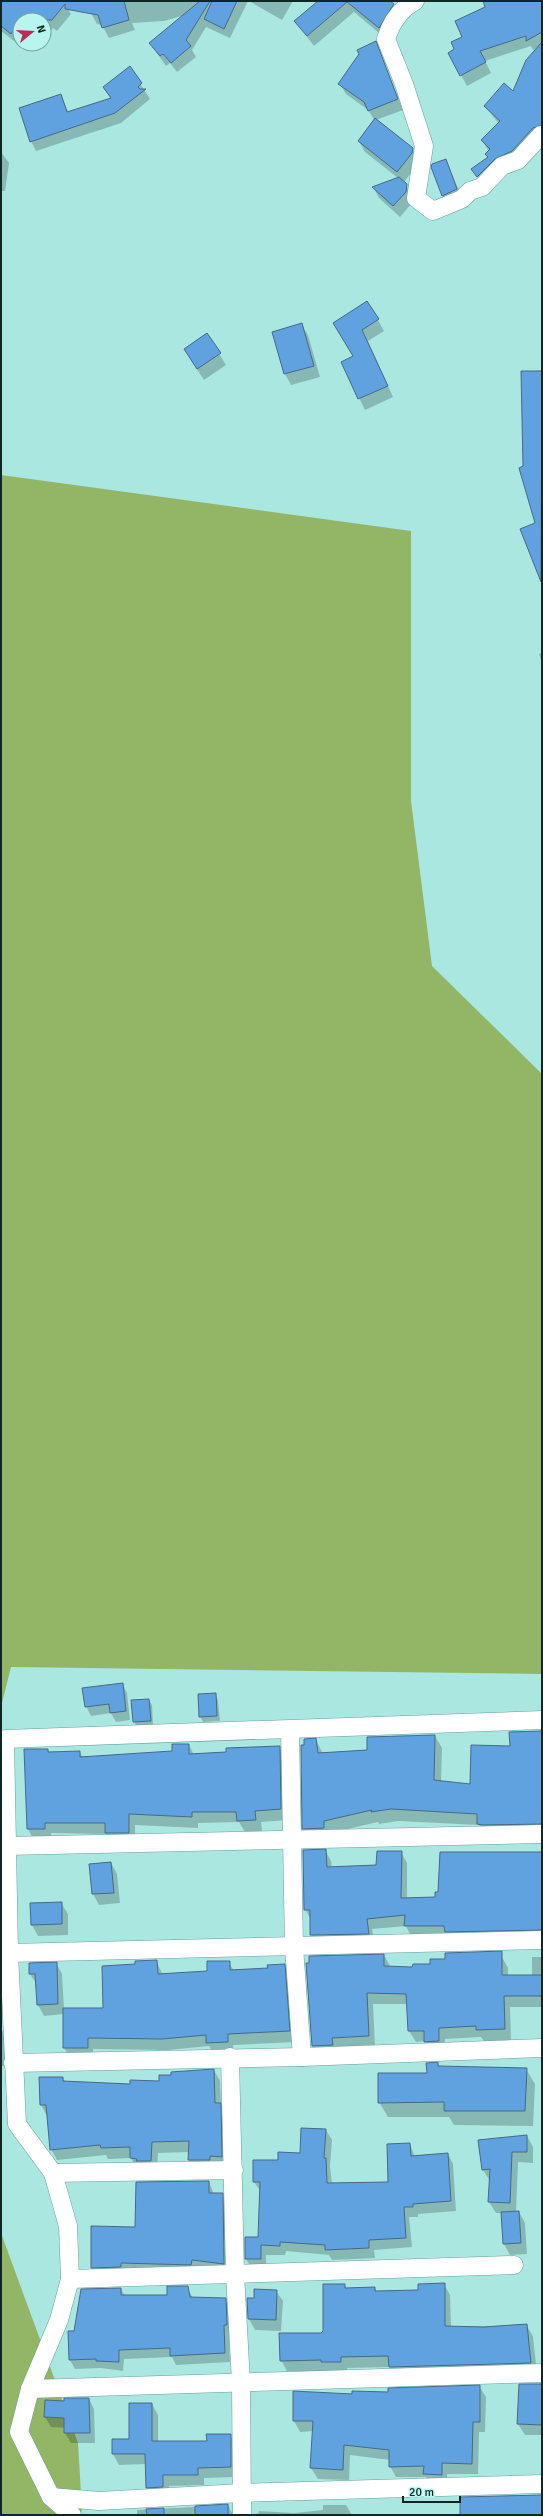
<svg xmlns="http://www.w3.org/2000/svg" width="543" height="2516" viewBox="0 0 543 2516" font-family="Signika,sans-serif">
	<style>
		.forest { fill: #93b666 }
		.shadow { fill: #0003 }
		.building { fill: #60a2e0; stroke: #486887 }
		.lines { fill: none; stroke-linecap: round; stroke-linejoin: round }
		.minor-casing { stroke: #64a09a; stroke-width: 19 }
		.minor { stroke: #fff; stroke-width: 18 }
	</style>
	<rect width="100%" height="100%" fill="#aae7e1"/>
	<!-- forest -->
	<g class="forest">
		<path d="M1 475 411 531V801L432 966 542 1074V1674L11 1667 1 1707Z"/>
		<path d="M1 2233 78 2443 82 2510 80 2515H1Z"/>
	</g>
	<!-- shadow -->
	<g class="shadow">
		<path d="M1 1H62L71 14 57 31 53 28 44 39V20H20V41L18 44 1 31Z"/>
		<path d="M94 1H248L230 38 206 27 192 50 196 57 177 72 170 63 166 66 150 43 185 15 164 21 132 23 135 30 109 38 102 25 97 24 91 13Z"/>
		<path d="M249 1H293L282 20Z"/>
		<path d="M319 1H388L399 15 385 38 354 12 314 46 295 21Z"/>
		<path d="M484 1H542V137L479 179 473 169 489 157V152L482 140 499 124 485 106 513 93 537 48 533 50 531 46 485 61 491 73 467 86 449 53 456 50 463 37 487 8Z"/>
		<path d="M376 43 403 110 376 120 412 148 419 159 418 164 404 182 413 196 412 203 400 217 379 198 373 187 398 178 365 152 359 141 375 121 368 110 346 94 340 84Z"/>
		<path d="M34 44H40L38 47Z"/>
		<path d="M130 68 150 99 121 123 36 151 31 141 61 96 69 113 111 99 104 88Z"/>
		<path d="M1 152 9 163 5 191H1Z"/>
		<path d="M446 160 463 200 449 206 443 196Z"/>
		<path d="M378 320 384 331 368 341 393 397 365 410 342 363 354 357 340 334Z"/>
		<path d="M301 324 308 335 320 377 291 385 285 374 273 332Z"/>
		<path d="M207 334 226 365 204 380 191 360Z"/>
		<path d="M522 372H542V579L539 574V522L524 467Z"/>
		<path d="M542 653V663L539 654Z"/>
		<path d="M122 1684 127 1693 130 1720 116 1722 111 1713 91 1716 86 1706Z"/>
		<path d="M215 1694 218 1700 220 1721 203 1722 200 1716Z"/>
		<path d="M149 1700 152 1705 153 1726 137 1727 134 1722 132 1701Z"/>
		<path d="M542 1731V1836H485L479 1825 398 1821 379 1824 378 1822 330 1833 310 1841 303 1829 305 1746 316 1740 323 1754 368 1751 435 1736 442 1748 441 1782 471 1785 511 1747Z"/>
		<path d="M189 1745 194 1755 279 1747 286 1758 287 1820 261 1822 262 1831 245 1832 239 1822 198 1823V1828L135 1825V1843L112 1844 106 1834 51 1833V1840H34L28 1829 25 1750H48L49 1753 80 1752 83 1758 173 1752Z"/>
		<path d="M325 1850 331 1861 332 1868 377 1866 401 1852 407 1863V1899L436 1898 542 1853V1941L411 1936 406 1926 372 1929 375 1944 317 1945 311 1935V1920L305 1909Z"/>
		<path d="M111 1863 117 1874 120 1903 99 1905 93 1894Z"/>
		<path d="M61 1903 68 1914V1935L38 1936 32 1925Z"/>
		<path d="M384 1955 390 1966 413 1968 502 1957 508 1968V1976H532V1957H542V2007H510L511 2040 484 2041 481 2037 445 2039 444 2052 432 2053 425 2041 416 2042 409 2031 408 2004H373L375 2047 319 2057 313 2046Z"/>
		<path d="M156 1961 163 1975 208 1972 229 1962 234 1971 269 1969 284 1965 290 1976 295 2042 233 2045 234 2052 214 2054 209 2046 168 2050 93 2049V2059H71L64 2048V2014L44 2016 38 2005 37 1985 30 1974 56 1963 62 1974 64 2009H104L136 1965Z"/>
		<path d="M1 2029 8 2040 9 2066H1Z"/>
		<path d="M438 2063 440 2067 526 2069 535 2084 533 2126 454 2125 449 2117H388L379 2102 428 2074Z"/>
		<path d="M214 2070 220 2081 221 2105 226 2115 227 2168 195 2171 189 2160V2152L158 2153 157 2171 137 2169 131 2158 108 2159 106 2155 57 2160 51 2149 47 2116 41 2105 40 2078H63L66 2083 131 2085 160 2082 172 2076Z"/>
		<path d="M326 2130 332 2140 330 2166 332 2184 389 2183 410 2144 415 2157 448 2154 453 2164 456 2211 418 2214V2217H409L412 2247 374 2250 375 2258 332 2260 329 2255 286 2251 285 2255H266V2269H252L246 2259 259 2238 261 2192 254 2182V2161H279L300 2154Z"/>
		<path d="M527 2136 533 2147V2163L518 2162 516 2212H519L525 2223 527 2254 510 2255 504 2244 502 2213H496L489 2202 490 2181 483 2170 479 2141Z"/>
		<path d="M209 2182 214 2194H222L227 2203 229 2272 97 2277 92 2268 136 2228Z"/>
		<path d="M444 2284 450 2295 451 2327 526 2325 533 2336 537 2374 396 2378 390 2367 347 2368V2373H329L327 2371H287L281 2360 322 2334 344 2285 347 2289 375 2288 377 2292 419 2291Z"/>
		<path d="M187 2287 193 2298 225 2299 230 2308 232 2334H229L230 2362 176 2365 172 2357 124 2359 123 2371 101 2368 75 2369 70 2360 69 2332H75L77 2311 121 2289 125 2296H168Z"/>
		<path d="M276 2291 283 2301 281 2331 255 2330 249 2319 255 2299Z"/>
		<path d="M542 2384V2435H525L518 2424Z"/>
		<path d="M479 2386 486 2397 485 2432H479L478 2474H447V2485H431L426 2477H396L390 2466V2460L350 2455 349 2480 318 2479 311 2468 313 2431 300 2432 294 2421 353 2395Z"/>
		<path d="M89 2399 94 2409 95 2443H71L65 2433V2428L51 2427 45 2417 65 2402Z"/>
		<path d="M152 2404 158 2415V2442H208L230 2435 236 2445 237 2477 204 2478V2485L169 2486V2497L153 2498 147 2488 146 2464 119 2465 113 2454 130 2440Z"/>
		<path d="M228 2505 233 2515H137V2510Z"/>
		<path d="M323 2505H346L352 2515H258L259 2511 294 2513 323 2510Z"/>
	</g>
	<!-- building -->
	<g class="building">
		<path d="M1 1H124L129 20 102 28 98 15 65 9V4L52 20H20L11 34 1 26Z"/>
		<path d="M200 1H210L186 40 191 46 171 63 163 54 160 56 149 43Z"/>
		<path d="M212 1H237L224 29 204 19Z"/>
		<path d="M318 1H390L394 4 379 28 347 2 307 36 294 21Z"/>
		<path d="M483 1H542V32L526 41V36L480 51 486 62 460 76 448 53 454 49 451 42 462 37 455 21 485 7Z"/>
		<path d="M376 41 398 99 368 111 364 102 338 84 359 54 357 50Z"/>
		<path d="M542 42V125L533 128 512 151 495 159 477 177 471 169 488 157 485 154 490 149 481 140 500 121 484 106 504 83 513 91 526 60Z"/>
		<path d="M130 66 142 83 138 87 140 89H146L115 113 30 142 19 108 61 94 67 112 111 98 103 87Z"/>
		<path d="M375 118 413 148 412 153 397 172 358 141Z"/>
		<path d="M446 159 457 189 442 196 431 167 432 164Z"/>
		<path d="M399 177 407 184 406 192 393 206 372 187Z"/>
		<path d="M367 301 379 319 362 330 388 386 358 399 341 362 353 356 333 323Z"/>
		<path d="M302 323 314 366 284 374 272 332Z"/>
		<path d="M207 333 221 353 197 369 184 349Z"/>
		<path d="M521 371H542L541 582 520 529 535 523 519 468 523 466Z"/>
		<path d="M123 1683 126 1711 110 1713 109 1704 85 1707 82 1688Z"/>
		<path d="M216 1693 217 1716 199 1717 198 1694Z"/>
		<path d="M149 1699 151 1721 133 1722 131 1700Z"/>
		<path d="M542 1731V1824L482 1825 477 1824V1814L391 1809 371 1812 372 1810 324 1821V1828L302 1829 301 1745H304V1739L316 1738 318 1753 367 1750V1737L435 1735 434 1780 470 1784 471 1745 510 1746 509 1732Z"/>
		<path d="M172 1744H189V1754L226 1752V1748L280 1746 281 1809 255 1811 256 1820 237 1821 236 1812H192V1817L129 1814V1833H105V1823H45V1829H27L24 1749H48V1752L80 1751V1757L172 1751Z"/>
		<path d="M326 1849 327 1867 376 1865 377 1851H402L401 1898 435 1897V1892H438L440 1852H542V1930L445 1932 444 1926H404L405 1915 367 1919 369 1934 310 1935V1910H304L303 1850Z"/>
		<path d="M111 1862 114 1893 92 1894 89 1864Z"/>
		<path d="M62 1902V1924L31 1925 30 1903Z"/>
		<path d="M502 1951V1975H542V1996H504L505 2029 476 2030V2026L439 2028V2041L424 2042V2031H408L406 1994 367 1993 369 2036 332 2038 333 2045 312 2046 306 1963H309V1956L384 1954V1966L412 1967 413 1964H430V1959H445V1953Z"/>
		<path d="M157 1960 158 1974 207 1971V1961H230V1970L268 1968 267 1965 285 1964 290 2031 228 2034V2042L206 2043V2035L162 2039 88 2038V2048H63V2008H103L102 1966 135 1964V1961Z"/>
		<path d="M57 1962 58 2004 37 2005 35 1974H29V1963Z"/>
		<path d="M438 2062V2066L527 2068 525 2111H444V2102L378 2103V2073H427L426 2063Z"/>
		<path d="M214 2069 215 2103H221L222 2157 210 2156V2160H188L189 2141 152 2142 151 2161H136L137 2159 130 2158V2147L101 2148 100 2145 50 2150 46 2105H40L39 2077H63V2081L130 2084V2080L159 2081V2075H171V2072Z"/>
		<path d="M301 2128 326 2129 324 2158H326L327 2183 388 2182 387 2144 410 2143 411 2156 448 2153 451 2201 413 2204V2207H404L406 2238 369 2240V2248L325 2250V2245L280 2242V2246L261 2245V2259H245V2237H258L260 2182H253V2160H278V2152L300 2153Z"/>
		<path d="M527 2135V2152H512L510 2203 488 2202 490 2169 482 2170 478 2140Z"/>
		<path d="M209 2181V2193H223L224 2264 192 2260 191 2265 121 2263V2267L91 2268V2226L135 2227 136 2182Z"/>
		<path d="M519 2211 521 2243 503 2244 501 2212Z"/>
		<path d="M445 2283V2326L484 2327 527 2324 531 2363 389 2367 388 2356 341 2357V2362H321V2360L280 2361 279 2333H321L323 2331V2284H345V2288L375 2287V2291L418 2290V2284Z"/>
		<path d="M167 2286H188L190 2297 226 2298 227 2325H224L225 2353 170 2356V2348L119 2350V2362L96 2361V2359L69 2360 68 2331H74L81 2289 121 2288V2295H167Z"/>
		<path d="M254 2289 277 2290 276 2320 248 2319 247 2298H254Z"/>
		<path d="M519 2384H542V2425L517 2424Z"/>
		<path d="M480 2385V2422H473L472 2464 442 2463V2475L423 2474 424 2466 389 2467V2450L344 2445 343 2470 310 2468 313 2421H293V2391L352 2394V2391L388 2392V2388Z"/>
		<path d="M64 2398H89L90 2433H64V2418L44 2417 45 2400 64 2401Z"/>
		<path d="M129 2403H152V2441H207L206 2434H231V2467L198 2468V2475H163V2487L146 2488 145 2454H112V2439H129Z"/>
		<path d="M542 2495V2515H460V2497Z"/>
		<path d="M228 2504V2515H195V2506Z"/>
		<path d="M164 2508V2515H147L146 2509Z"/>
	</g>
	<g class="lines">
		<defs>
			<g id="minor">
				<path d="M415 1C400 9 391 23 386 39L404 84 424 146 416 198 433 211 462 199 470 191 482 187 502 166 518 160 541 135"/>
				<path d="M290 1730 294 1947 302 2057"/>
				<path d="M6 1846 542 1834"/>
				<path d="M9 1953 542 1940"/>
				<path d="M230 2057 235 2274 241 2382 242 2515"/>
				<path d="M13 2063 302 2057 542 2048"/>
				<path d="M53 2173 234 2170"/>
				<path d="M70 2279 514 2265"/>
				<path d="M30 2389 542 2373"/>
				<path d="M51 2497 99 2501 241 2493 542 2484"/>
				<path d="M72 2515 51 2497 19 2432 30 2389 59 2320 70 2279 68 2226 53 2173 17 2124 9 1953 5 1739 542 1720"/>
			</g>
		</defs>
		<!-- minor casing -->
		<use href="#minor" class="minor-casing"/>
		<!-- minor -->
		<use href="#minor" class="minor"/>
	</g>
	<!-- border -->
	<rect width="543" height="2516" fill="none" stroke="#0e2725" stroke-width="4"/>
	<!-- north arrow -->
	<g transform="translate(32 32) rotate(72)"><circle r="19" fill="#b7f5ee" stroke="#73a39e"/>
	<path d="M0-3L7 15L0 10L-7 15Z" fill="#ba2b56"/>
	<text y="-6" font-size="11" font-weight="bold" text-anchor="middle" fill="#0e2725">N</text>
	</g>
	<!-- scale -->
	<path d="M403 2496v6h57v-6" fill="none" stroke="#0e2725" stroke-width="2"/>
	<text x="409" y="2496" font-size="12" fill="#0e2725" stroke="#b7f5ee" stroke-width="3" paint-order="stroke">20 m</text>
</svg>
